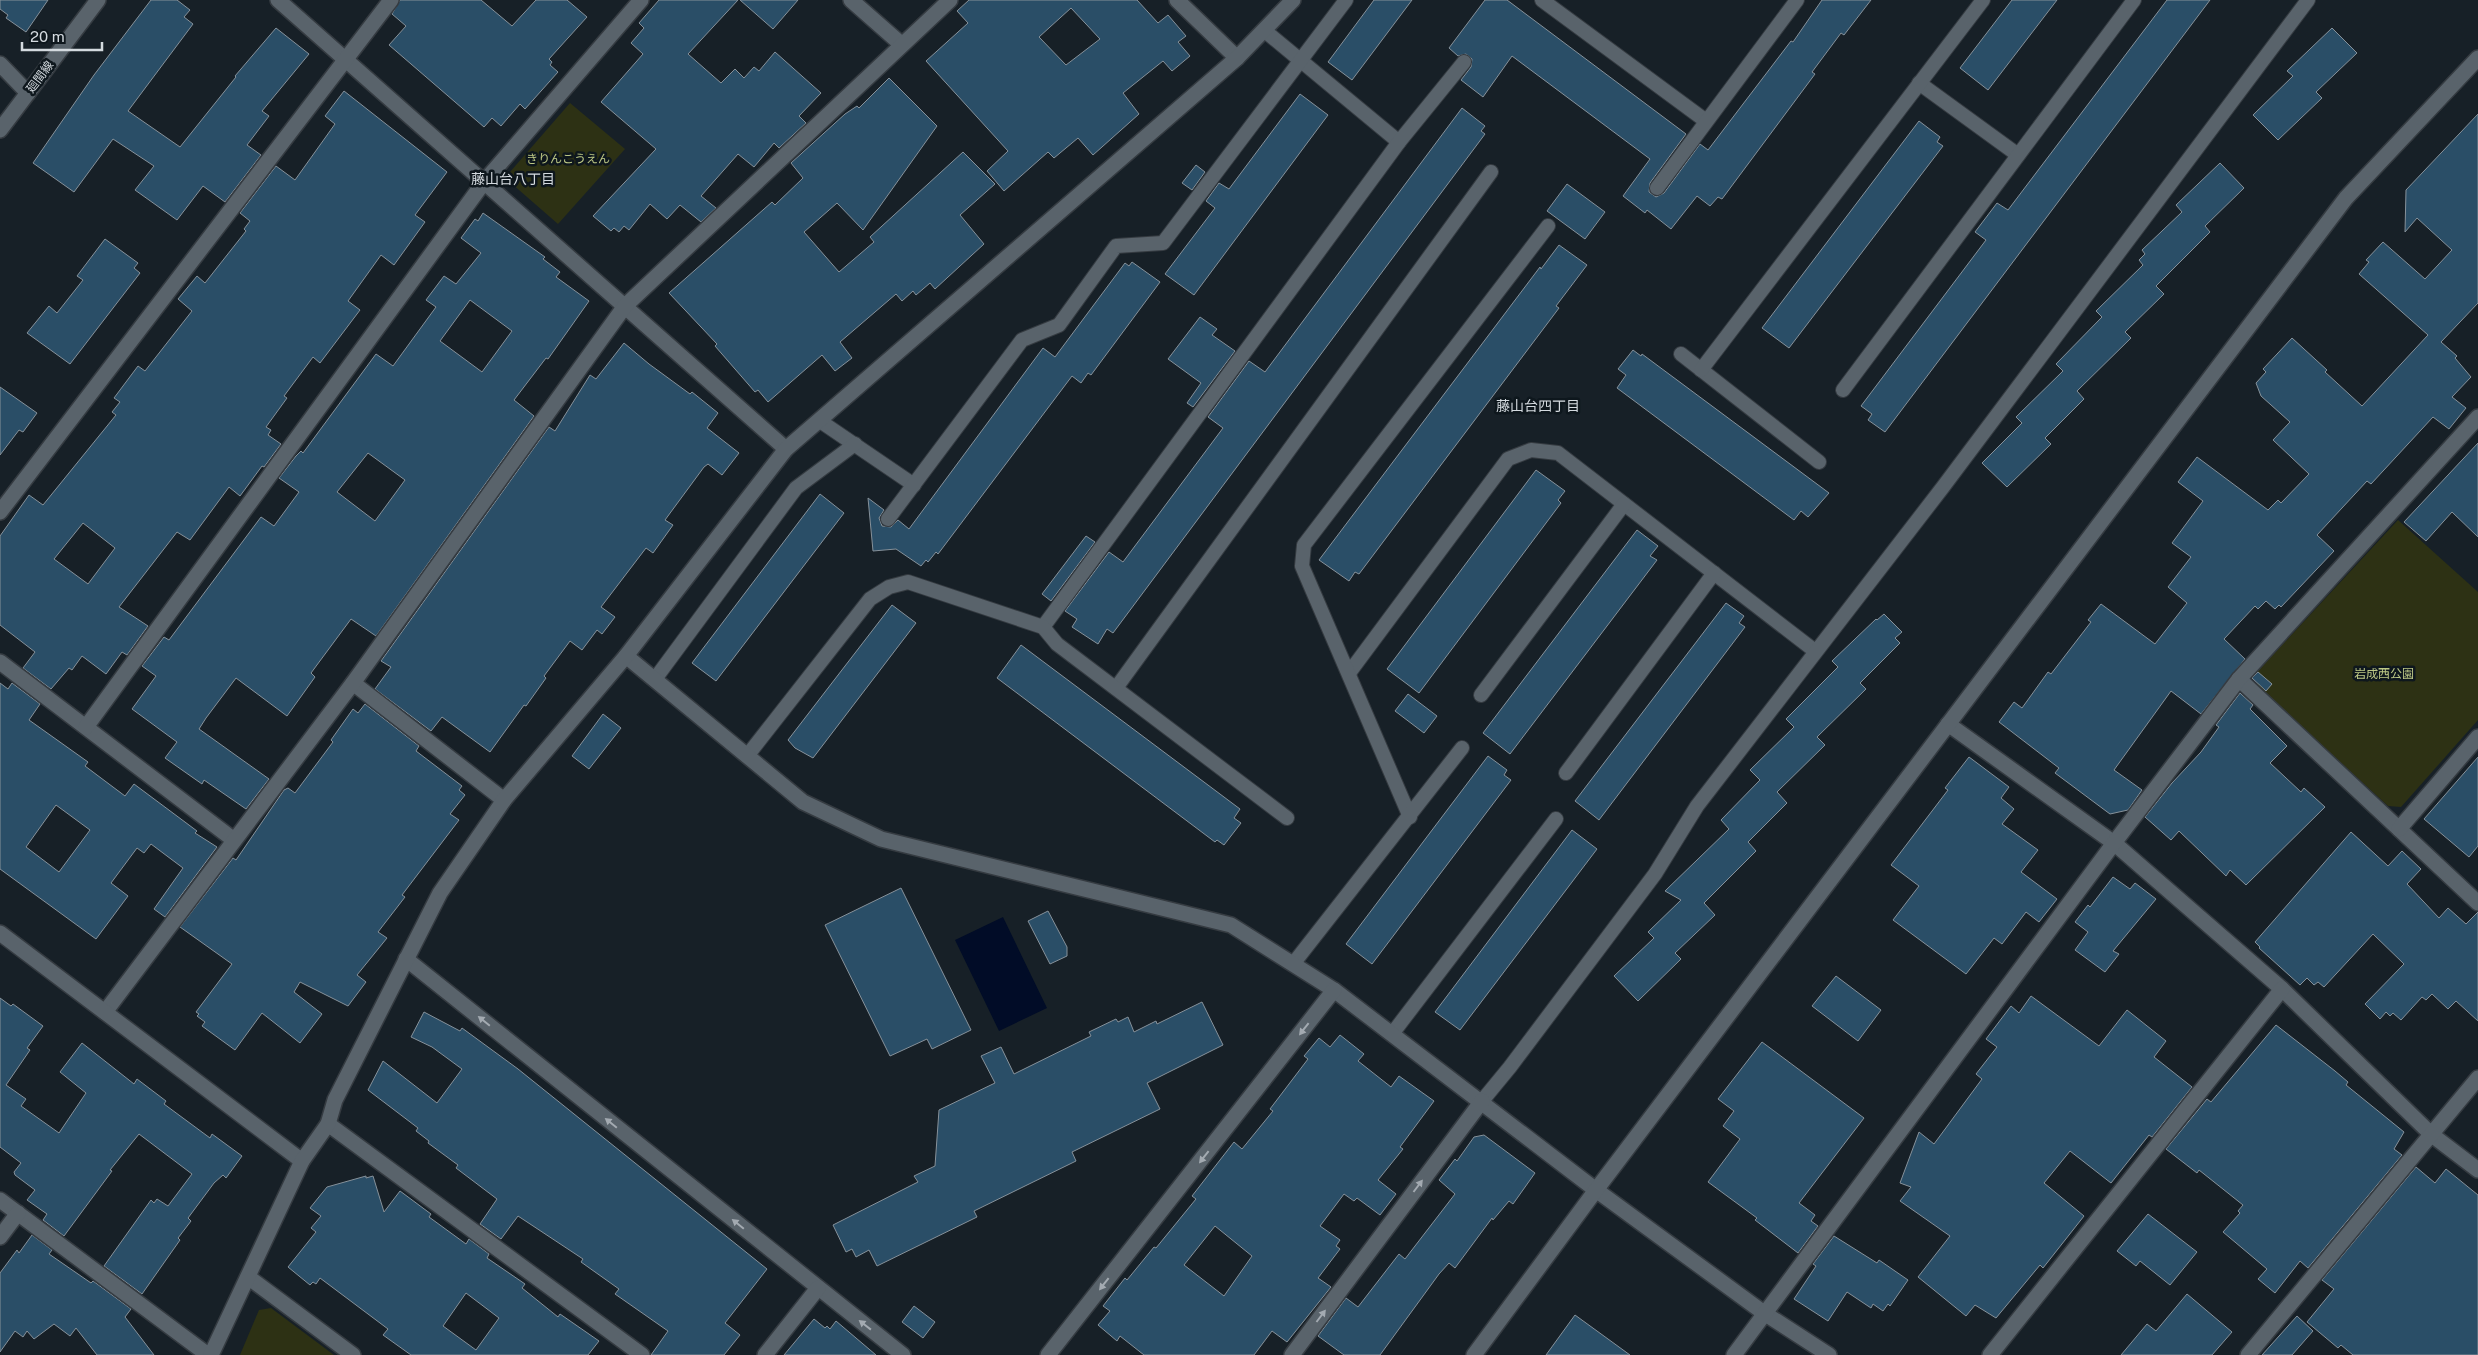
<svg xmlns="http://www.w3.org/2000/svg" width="2478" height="1355" viewBox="0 0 2478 1355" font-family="'Public Sans','Noto Sans JP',sans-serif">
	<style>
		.green { fill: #2d3114 }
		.water { fill: #010c27 }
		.building { fill: #2a4e67; stroke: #86919a; fill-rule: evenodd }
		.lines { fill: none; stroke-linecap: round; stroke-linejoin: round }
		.lane-casing { stroke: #353b41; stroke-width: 16 }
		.street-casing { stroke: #353b41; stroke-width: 18 }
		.secondary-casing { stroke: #353b41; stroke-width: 18 }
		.lane { stroke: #59636b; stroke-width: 14 }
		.street { stroke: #59636b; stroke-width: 15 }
		.secondary { stroke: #59636b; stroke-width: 15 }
		.oneway { fill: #a3aab1 }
		.labels { text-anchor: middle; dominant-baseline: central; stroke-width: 5; stroke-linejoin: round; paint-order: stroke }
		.street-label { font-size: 12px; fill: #d4dadf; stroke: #0e171d }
		.park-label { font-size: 12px; fill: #bdc885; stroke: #0e171d }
		.neighbourhood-label { font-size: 14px; fill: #d4dadf; stroke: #0e171d }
	</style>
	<rect width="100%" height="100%" fill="#172027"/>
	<!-- green -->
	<g class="green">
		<path d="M570 103 625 149 558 224 511 183 510 172Z"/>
		<path d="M2398 520 2478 592V720L2401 807 2388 806 2257 686V672Z"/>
		<path d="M271 1308 334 1355H240L259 1310Z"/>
	</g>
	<!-- water -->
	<path class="water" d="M1003 917 1047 1008 999 1031 955 940Z"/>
	<!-- building -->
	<g class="building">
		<path d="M0 0H48L26 32 6 18 8 15 0 9Z"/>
		<path d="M151 0H177L190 10 184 17 193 24 128 111 180 147 236 77 235 76 276 28 309 54 262 111 269 116 247 145 261 155 225 202 203 186 177 220 135 190 154 166 113 139 74 192 33 163 94 75Z"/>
		<path d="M400 0H481L512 26 536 0H567L587 17 549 59 552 62 550 65 558 72 525 109 520 104 501 126 492 118 484 127 389 45 406 26 392 14Z"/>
		<path d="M659 0H738L688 54 721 83 735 69 744 78 754 67 759 71 775 52 821 93 799 116 806 123 779 148 774 143 754 167 738 154 701 196 716 208 701 222 680 205 667 219 650 204 629 230 624 226 619 232 614 228 611 231 593 216 656 149 601 102 643 54 631 43 644 28 639 23Z"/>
		<path d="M740 0H798L773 29Z"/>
		<path d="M969 0H1137L1158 23 1168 15 1186 36 1178 42 1190 56 1172 71 1163 61 1123 93 1139 114 1093 155 1078 138 1054 158 1048 152 1004 191 987 171 1008 151 926 61 968 23 957 11ZM1071 8 1100 39 1066 65 1039 37Z"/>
		<path d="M1374 0H1412L1352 80 1328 62Z"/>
		<path d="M1485 0H1507L1686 134 1650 183 1649 192 1656 197 1664 193 1700 144 1708 150 1791 41 1793 42 1822 0H1871L1844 35 1841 33 1812 72 1815 74 1722 199 1718 197 1710 206 1697 196 1671 229 1647 210 1645 213 1623 196 1650 159 1512 56 1483 97 1461 80 1471 67 1472 59 1466 54 1458 56 1449 48Z"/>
		<path d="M2012 0H2057L1988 90 1960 68Z"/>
		<path d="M2167 0H2210L1885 432 1868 420 1872 414 1861 406 1986 240 1975 232 1997 203 2008 210Z"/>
		<path d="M2332 28 2357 53 2316 92 2322 98 2278 140 2253 115 2293 76 2287 71Z"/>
		<path d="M889 78 937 126 863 230 837 203 804 232 839 272 874 242 870 237 963 152 995 184 960 215 984 244 935 289 930 283 916 295 913 291 902 301 896 294 840 342 852 358 835 371 822 355 768 402 758 390 755 392 715 346 717 344 669 293 772 202 775 205 803 178 791 163 845 114 857 106 859 108Z"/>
		<path d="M344 91 447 172 415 215 425 222 394 265 381 255 348 301 360 310 320 363 313 357 284 396 287 398 266 427 271 430 268 435 281 444 264 467 262 466 240 496 229 487 190 540 177 532 119 607 148 626 127 655 122 652 106 674 82 656 72 670 69 668 51 689 23 668 35 652 0 625V536L29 495 43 505 116 415 112 412 120 402 114 398 138 366 145 371 192 311 178 299 197 276 205 283 246 231 244 229 250 221 240 213 276 166 295 180 335 124 325 116ZM83 523 115 548 88 584 54 559Z"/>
		<path d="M1300 94 1328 115 1194 295 1165 274 1215 208 1206 201 1219 183 1229 189Z"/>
		<path d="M1462 108 1485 126 1481 131 1485 134 1113 633 1107 629 1098 644 1072 627 1077 619 1065 611 1109 552 1123 562 1223 428 1208 417 1249 361 1265 372Z"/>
		<path d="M2478 114V303L2441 342 2457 356 2455 358 2471 377 2452 397 2466 408 2449 429 2433 417 2371 484 2367 481 2317 535 2334 551 2281 607 2279 605 2275 609 2266 601 2258 609 2255 606 2224 639 2245 659 2201 714 2171 691 2114 770 2142 790 2128 810 2110 814 2055 773 2059 768 1999 722 2014 702 2022 708 2048 672 2051 674 2091 622 2088 620 2101 604 2155 644 2187 603 2168 587 2191 557 2172 543 2203 501 2178 482 2197 457 2268 510 2278 500 2281 503 2309 474 2273 440 2290 422 2261 396 2256 383 2266 372 2263 369 2292 338 2327 370 2325 372 2362 406 2428 335 2359 274 2369 262 2366 260 2383 242 2425 279 2452 250 2417 218 2405 232 2406 190Z"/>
		<path d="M1919 121 1940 137 1937 142 1943 146 1789 348 1762 328Z"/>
		<path d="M2220 163 2244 188 2205 226 2210 232 2156 286 2164 294 2125 332 2131 338 2077 391 2084 399 2045 438 2051 444 2007 487 1982 463 2022 423 2016 417 2063 371 2056 364 2102 317 2096 311 2143 265 2139 260 2145 254 2142 250 2182 212 2176 205Z"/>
		<path d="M1196 165 1205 172 1192 190 1182 183Z"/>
		<path d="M1567 184 1605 212 1585 239 1547 211Z"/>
		<path d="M483 213 545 257 543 259 560 272 556 277 589 301 548 359 546 358 514 400 534 416 376 636 351 619 311 673 315 677 287 716 236 678 206 718 199 729 269 779 246 809 204 780 202 784 165 758 177 742 132 709 156 676 142 666 164 637 169 640 261 517 274 526 299 492 279 478 296 456 301 451 303 453 376 354 393 366 436 307 426 300 444 276 456 284 481 253 461 238 475 219 478 221ZM470 300 512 331 482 372 440 341ZM368 453 405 480 375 521 337 492Z"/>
		<path d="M105 239 138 263 134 268 140 273 70 364 27 333 49 306 57 313 83 280 77 276Z"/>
		<path d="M1559 245 1587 265 1556 306 1559 308 1383 542 1359 574 1355 572 1349 581 1319 560 1540 267 1541 269Z"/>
		<path d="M1132 262 1160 282 1091 375 1088 373 1081 383 1072 376 938 554 936 552 928 562 926 560 921 566 896 549 873 551 868 498 884 510 879 518 882 526 891 527 898 520 909 529 1043 348 1055 357 1125 263 1129 266Z"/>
		<path d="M1200 317 1217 329 1212 335 1235 351 1193 407 1187 403 1201 383 1168 359Z"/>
		<path d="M624 343 649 364 690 394 692 392 718 413 707 428 739 453 722 475 708 464 704 467 665 520 673 525 653 553 646 548 601 607 615 617 602 634 597 630 582 650 570 641 544 676 546 678 526 706 524 705 490 752 442 717 431 731 375 689 391 667 381 661 549 427 555 431 590 375 596 379Z"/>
		<path d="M1633 350 1641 356 1642 354 1829 493 1808 517 1801 511 1794 520 1617 388 1626 375 1618 369Z"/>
		<path d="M0 387 37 413 23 432 19 430 0 455Z"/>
		<path d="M2478 443V537L2452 512 2426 541 2404 522Z"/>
		<path d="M1536 470 1565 491 1558 500 1561 503 1419 693 1387 669Z"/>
		<path d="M820 494 844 513 716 681 692 663Z"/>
		<path d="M1637 530 1658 546 1650 556 1657 560 1510 754 1483 733Z"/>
		<path d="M1086 536 1095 542 1051 601 1042 594Z"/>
		<path d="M1726 603 1744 616 1739 623 1745 627 1599 820 1575 801Z"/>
		<path d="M892 605 916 623 813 758 795 748 788 740Z"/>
		<path d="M1884 614 1902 632 1895 638 1900 643 1860 683 1866 689 1817 737 1825 745 1777 792 1787 803 1748 842 1756 851 1704 903 1715 915 1675 953 1681 959 1638 1001 1614 976 1654 938 1648 932 1681 900 1665 891 1729 829 1721 820 1760 780 1750 770 1794 727 1786 719 1838 667 1832 661 1876 619 1877 620Z"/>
		<path d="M1021 645 1240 809 1234 818 1241 823 1224 845 1217 840 1215 842 997 678Z"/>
		<path d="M2258 672 2272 684 2266 691 2252 678Z"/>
		<path d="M0 683 8 689 12 683 40 704 29 720 88 762 85 766 125 796 134 784 197 831 195 833 217 847 165 917 154 909 183 868 151 844 144 853 137 848 111 883 128 896 96 939 0 869ZM56 805 90 830 59 872 26 847Z"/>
		<path d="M2240 693 2253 705 2250 709 2287 746 2270 763 2301 792 2304 788 2325 807 2246 885 2230 870 2226 876 2179 831 2171 840 2145 817 2172 783 2201 752 2219 727 2216 725Z"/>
		<path d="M1408 694 1437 716 1424 733 1395 711Z"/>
		<path d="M365 704 419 746 416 751 462 786 459 790 465 795 450 814 459 820 402 895 405 897 378 932 387 938 357 975 366 982 348 1006 300 982 294 992 322 1014 300 1043 262 1013 235 1050 202 1026 205 1022 197 1016 199 1014 196 1012 232 964 180 927 233 858 236 860 284 790 288 788 295 793 333 742 331 740 353 709 358 713Z"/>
		<path d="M603 714 621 728 589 769 572 756Z"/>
		<path d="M1488 756 1507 770 1504 775 1511 780 1372 964 1346 944Z"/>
		<path d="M1969 757 2009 787 2001 798 2014 809 2002 824 2038 850 2021 872 2057 899 2039 922 2026 912 2002 944 1994 938 1966 974 1893 920 1919 886 1891 865 1948 790 1945 788Z"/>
		<path d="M2478 757V846L2469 857 2424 819Z"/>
		<path d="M1572 830 1597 849 1460 1030 1435 1012Z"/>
		<path d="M2351 832 2388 866 2402 851 2421 869 2407 884 2439 918 2448 908 2466 924 2478 912V1021L2456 1001 2448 1009 2432 994 2426 1000 2422 997 2401 1020 2393 1013 2390 1016 2386 1012 2380 1019 2365 1004 2404 964 2373 934 2324 987 2318 982 2314 985 2307 978 2300 985 2259 948 2260 947 2255 942Z"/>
		<path d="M2113 877 2130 889 2135 883 2156 899 2113 951 2119 954 2105 972 2075 950 2088 932 2075 922 2088 905 2090 907Z"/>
		<path d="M901 888 971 1030 932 1049 927 1039 890 1056 825 925Z"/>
		<path d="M1048 911 1067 947V956L1050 964 1028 921Z"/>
		<path d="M1836 976 1881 1010 1858 1041 1812 1006Z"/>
		<path d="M2031 996 2099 1046 2127 1010 2166 1041 2154 1057 2192 1087 2152 1137 2149 1135 2111 1183 2070 1151 2044 1183 2084 1216 2043 1268 2040 1265 1996 1318 1975 1305 1966 1316 1918 1277 1950 1236 1900 1201 1911 1187 1900 1183 1919 1132 1934 1144 1982 1079 1976 1074 1997 1047 1986 1039 2011 1006 2019 1013Z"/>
		<path d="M0 998 11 1006 13 1004 43 1026 27 1048 30 1050 6 1085 26 1099 21 1106 59 1133 86 1093 60 1072 82 1043 134 1084 137 1079 166 1101 164 1104 210 1138 212 1134 242 1156 226 1178 223 1175 214 1183 188 1218 191 1221 178 1238 180 1240 142 1294 104 1266 151 1200 154 1203 157 1199 168 1206 192 1174 139 1134 110 1170 112 1171 64 1236 43 1220 47 1214 27 1200 35 1190 15 1175 14 1172 21 1163 0 1147Z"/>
		<path d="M1202 1002 1223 1045 1147 1083 1160 1109 1072 1152 1076 1161 974 1211 977 1217 877 1266 869 1250 856 1257 852 1249 846 1252 833 1225 918 1182 914 1176 935 1166 939 1110 995 1083 981 1056 1001 1047 1014 1074 1091 1036 1089 1032 1116 1019 1118 1022 1128 1017 1134 1032 1156 1021 1157 1024Z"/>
		<path d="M424 1012 460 1031 462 1028 518 1069 767 1269 725 1323 740 1335 724 1355H651L668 1331 615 1294 619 1289 581 1262 583 1259 518 1216 501 1239 480 1224 497 1199 456 1168 458 1165 428 1143 429 1141 416 1131 418 1128 368 1090 383 1061 437 1103 462 1069 432 1047 411 1037Z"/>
		<path d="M2276 1025 2335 1071 2348 1082 2346 1085 2404 1132 2394 1149 2402 1155 2308 1268 2300 1261 2275 1293 2258 1279 2267 1269 2223 1232 2240 1213 2238 1211 2243 1205 2199 1170 2197 1173 2166 1149 2207 1099 2211 1102Z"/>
		<path d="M1340 1035 1364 1054 1358 1061 1391 1087 1399 1076 1434 1101 1400 1147 1403 1149 1378 1180 1396 1194 1380 1215 1357 1198 1354 1201 1344 1194 1320 1226 1340 1240 1336 1246 1340 1249 1318 1278 1331 1287 1287 1342 1272 1331 1254 1355H1144L1120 1336 1117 1341 1098 1325 1110 1311 1103 1306 1125 1278 1127 1280 1154 1247 1156 1248 1196 1199 1192 1196 1234 1142 1242 1149 1273 1111 1270 1109 1308 1059 1304 1056 1319 1038 1330 1047ZM1215 1226 1252 1256 1224 1296 1184 1265Z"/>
		<path d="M1762 1042 1864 1118 1799 1203 1815 1215 1811 1221 1818 1226 1798 1253 1755 1220 1757 1218 1708 1182 1740 1139 1723 1126 1734 1111 1718 1099Z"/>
		<path d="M1484 1135 1535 1173 1513 1204 1509 1201 1493 1220 1492 1218 1455 1268 1449 1263 1439 1274 1380 1355H1344L1318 1336 1346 1298 1358 1307 1399 1254 1405 1259 1455 1194 1439 1180 1455 1159 1457 1161 1474 1137Z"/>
		<path d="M2416 1167 2435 1183 2446 1169 2478 1195V1355H2353L2341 1345 2338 1348 2307 1322 2334 1289 2322 1280Z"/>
		<path d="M366 1176V1178L373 1176 384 1212 400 1191 431 1214 429 1217 466 1244 469 1239 489 1254 487 1258 525 1284 522 1288 558 1317 560 1314 599 1341 588 1355H411L383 1335 388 1329 320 1278 316 1284 313 1282 310 1285 288 1267 316 1232 311 1228 321 1216 310 1208 327 1187ZM466 1293 499 1318 476 1350 443 1326Z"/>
		<path d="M2148 1214 2197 1252 2170 1285 2140 1261 2136 1266 2117 1251Z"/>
		<path d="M32 1235 52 1250 49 1254 91 1283 93 1281 131 1309 125 1317 154 1355H97L76 1328 70 1336 54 1324 34 1339 27 1331 23 1337 15 1331 0 1352V1273L17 1250 19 1253Z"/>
		<path d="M1834 1236 1877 1263 1879 1260 1908 1280 1890 1306 1888 1304 1883 1311 1873 1304 1871 1308 1847 1292 1828 1321 1794 1299 1816 1266 1813 1264Z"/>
		<path d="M2187 1294 2232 1332 2212 1355H2121L2147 1324 2156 1331Z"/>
		<path d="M914 1306 935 1322 923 1338 902 1322Z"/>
		<path d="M1575 1315 1630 1355H1546Z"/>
		<path d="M2297 1316 2313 1331 2292 1355H2262Z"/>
		<path d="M814 1319 825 1328 827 1326 830 1329 836 1321 876 1355H784Z"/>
	</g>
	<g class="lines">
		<defs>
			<g id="lane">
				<path d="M1542 0 1706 121"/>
				<path d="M1265 31 1399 142"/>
				<path d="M1919 83 2018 155"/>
				<path d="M1657 188 1797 0"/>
				<path d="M1681 354 1819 462"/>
				<path d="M1701 370 1983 0"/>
				<path d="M1843 390 2134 0"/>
				<path d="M820 421 914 485"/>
				<path d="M888 519 1022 340 1059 325 1116 246 1163 243 1346 0"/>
				<path d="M1043 627 1399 142 1464 62"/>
				<path d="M1349 673 1508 459 1531 450 1558 453 1815 651"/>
				<path d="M655 679 796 488 855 444"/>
				<path d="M1116 688 1491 172"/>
				<path d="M1481 695 1624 504"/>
				<path d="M747 756 870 599 889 587 908 582 1043 627 1057 644 1287 818"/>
				<path d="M1566 773 1714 573"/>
				<path d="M1410 817 1302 566 1304 545 1548 226"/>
				<path d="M1293 964 1462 748"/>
				<path d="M1392 1034 1556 819"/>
				<path d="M1482 1101 1510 1067 1655 874 1697 806 1943 487 2308 0"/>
			</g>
			<g id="street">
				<path d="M278 0 786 449"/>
				<path d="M851 0 901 44"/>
				<path d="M1177 0 1237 58"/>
				<path d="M0 64 28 93"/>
				<path d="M0 512 391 0"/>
				<path d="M626 656 803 802 881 839 1231 925 1334 990 1596 1190 1764 1313 1829 1355"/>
				<path d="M0 662 234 840"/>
				<path d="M2239 679 2478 903"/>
				<path d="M353 683 504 800"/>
				<path d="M1948 724 2114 843 2282 989 2432 1135 2478 1170"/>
				<path d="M86 727 484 182 641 0"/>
				<path d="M2399 829 2478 737"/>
				<path d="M406 959 903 1355"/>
				<path d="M105 1012 353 683 625 306 950 0"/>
				<path d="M328 1124 642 1355"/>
				<path d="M0 1200 208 1355"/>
				<path d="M0 1237 18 1213"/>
				<path d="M248 1277 353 1355"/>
				<path d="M765 1355 818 1288"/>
				<path d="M1048 1355 1334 990"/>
				<path d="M1292 1355 1482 1101"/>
				<path d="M1734 1355 2114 843 2239 679 2478 417"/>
				<path d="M1990 1355 2282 989"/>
				<path d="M2248 1355 2478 1078"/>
			</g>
			<g id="secondary">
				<path d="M0 130 98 0"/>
				<path d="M0 933 302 1161"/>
				<path d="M211 1355 302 1161 328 1124 335 1100 440 893 504 800 626 656 786 449 1237 58 1293 0"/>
				<path d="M1474 1355 1596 1190 2346 198 2478 58"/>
			</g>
		</defs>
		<!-- lane casing -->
		<use href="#lane" class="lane-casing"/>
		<!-- street casing -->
		<use href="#street" class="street-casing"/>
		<!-- secondary casing -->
		<use href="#secondary" class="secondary-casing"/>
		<!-- lane -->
		<use href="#lane" class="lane"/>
		<!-- street -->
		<use href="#street" class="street"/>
		<!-- secondary -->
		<use href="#secondary" class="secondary"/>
	</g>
	<!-- one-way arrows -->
	<defs><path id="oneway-solid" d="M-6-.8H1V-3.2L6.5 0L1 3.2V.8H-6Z" transform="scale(1.25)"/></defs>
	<g class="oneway">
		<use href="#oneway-solid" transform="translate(484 1021) rotate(-141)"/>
		<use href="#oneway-solid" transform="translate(1304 1029) rotate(128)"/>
		<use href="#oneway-solid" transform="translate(611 1123) rotate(-141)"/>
		<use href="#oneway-solid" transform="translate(1204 1157) rotate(128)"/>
		<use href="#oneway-solid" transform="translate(1418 1186) rotate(-53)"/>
		<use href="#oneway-solid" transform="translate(738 1224) rotate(-141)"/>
		<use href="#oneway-solid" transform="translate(1104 1284) rotate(128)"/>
		<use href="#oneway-solid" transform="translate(1321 1316) rotate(-53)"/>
		<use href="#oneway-solid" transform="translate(865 1325) rotate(-142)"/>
	</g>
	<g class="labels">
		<!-- street labels -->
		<g class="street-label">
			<text transform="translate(40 77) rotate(-53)">廻間線</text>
		</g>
		<!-- park labels -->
		<g class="park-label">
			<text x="568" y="159">きりんこうえん</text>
			<text x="2384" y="674">岩成西公園</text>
		</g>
		<!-- neighbourhood labels -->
		<g class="neighbourhood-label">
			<text x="513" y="179">藤山台八丁目</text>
			<text x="1538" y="406">藤山台四丁目</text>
		</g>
	</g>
	<!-- scale -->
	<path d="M22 42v8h80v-8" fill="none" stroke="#d4dadf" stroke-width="2.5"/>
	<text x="30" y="42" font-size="15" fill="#d4dadf" stroke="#0e171d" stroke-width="4" paint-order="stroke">20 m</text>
</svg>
